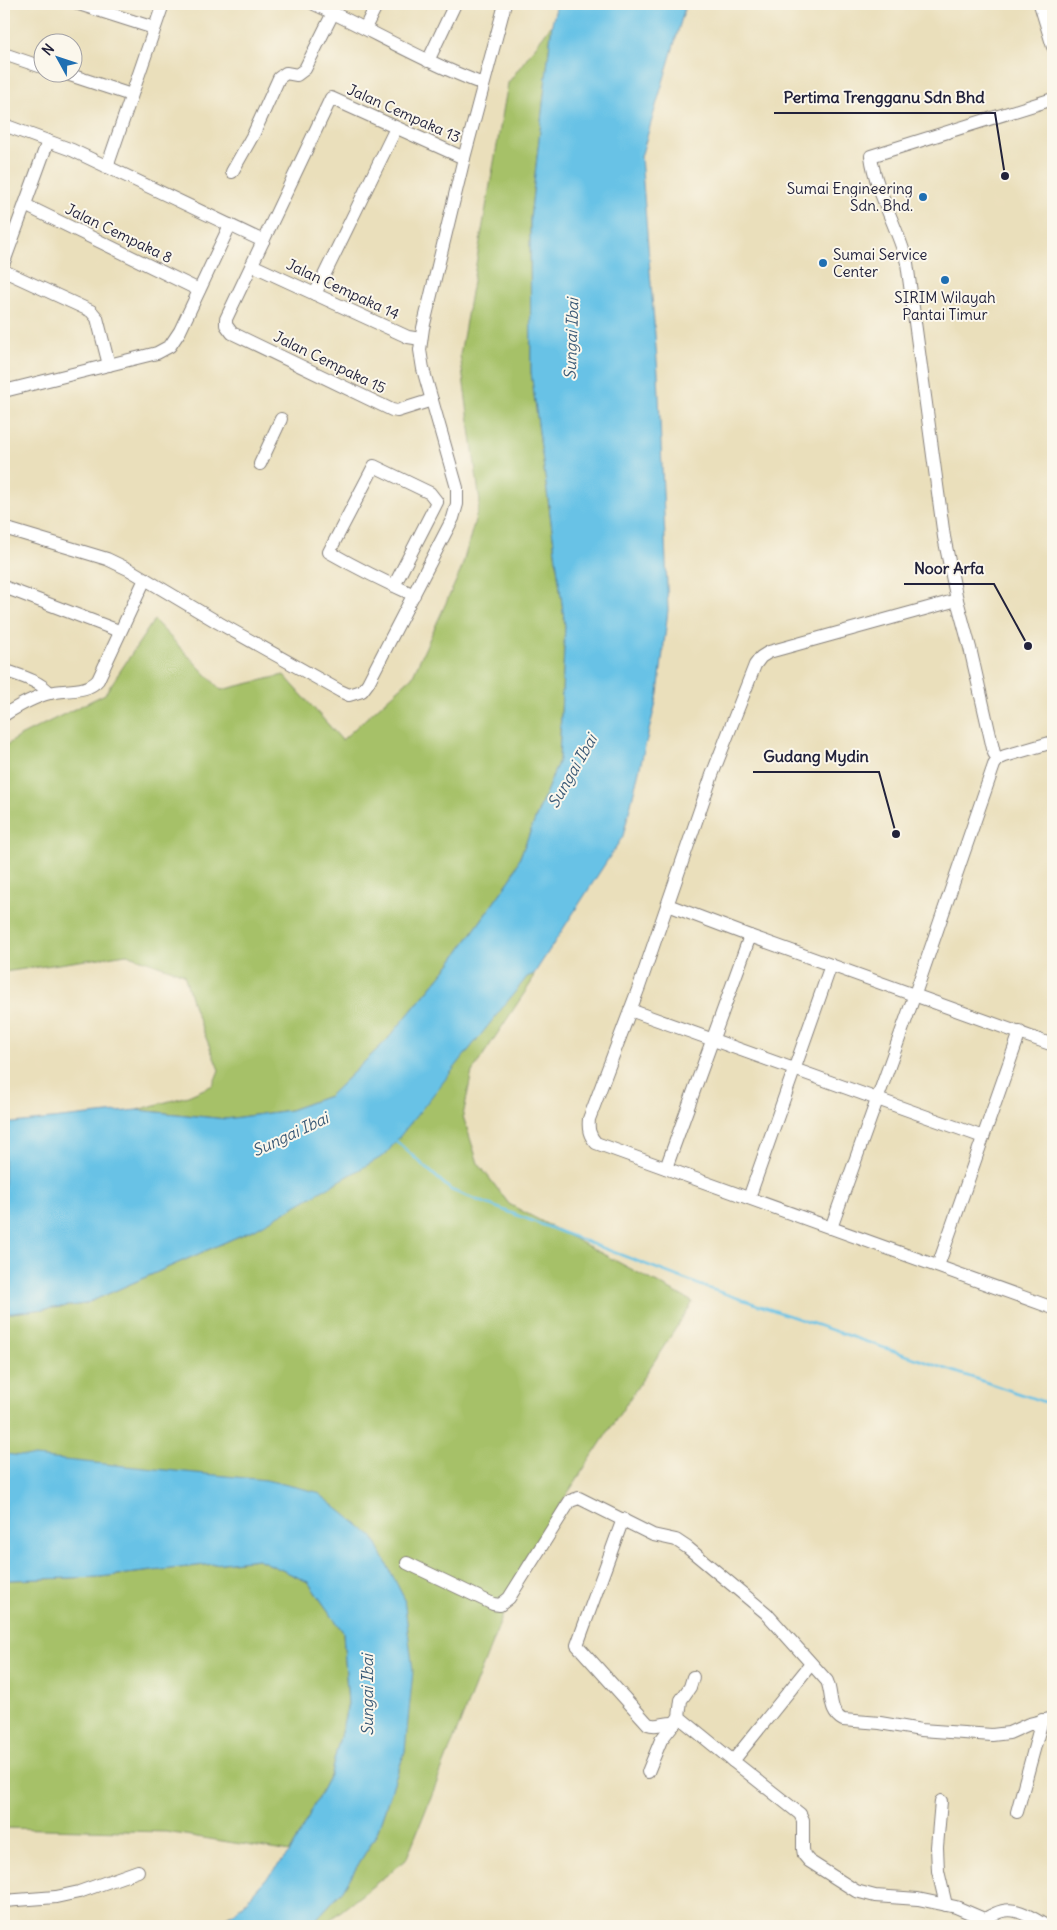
<svg xmlns="http://www.w3.org/2000/svg" width="1057" height="1930" viewBox="0 0 1057 1930" font-family="Delius,sans-serif">
	<style>
		.green { fill: #a6c168; stroke: #647252 }
		.water { fill: #68c2e6; stroke: #457290 }
		.lines { fill: none; stroke-linecap: round; stroke-linejoin: round }
		.stream { stroke: #68c2e6; stroke-width: 2.5 }
		.minor-casing { stroke: #86807b; stroke-width: 14 }
		.minor { stroke: #fff; stroke-width: 12 }
		.poi-dot { fill: #1f6fb2; stroke: #fbf7ec; stroke-width: 2 }
		.labels { text-anchor: middle; dominant-baseline: central; stroke-width: 4; stroke-linejoin: round; paint-order: stroke }
		.street-label { font-size: 15px; fill: #22223b; stroke: #fbf7ec }
		.poi-label { font-size: 15px; fill: #22223b; stroke: #fbf7ec; text-anchor: end }
		.water-label { font-size: 16px; font-style: italic; fill: #3a5a77; stroke: #fbf7ec }
		.leader { fill: none; stroke: #22223b; stroke-width: 2 }
		.callout-dot { fill: #22223b; stroke: #fbf7ec; stroke-width: 2 }
		.callout-label { font-size: 16px; text-anchor: middle; font-weight: bold; fill: #22223b; stroke: #fbf7ec; stroke-width: 4; stroke-linejoin: round; paint-order: stroke }
	</style>
	<rect width="100%" height="100%" fill="#fbf7ec"/>
	<filter id="ink" filterUnits="userSpaceOnUse"><feTurbulence type="fractalNoise" baseFrequency=".02" numOctaves="2"/><feDisplacementMap in="SourceGraphic" scale="10" xChannelSelector="R" yChannelSelector="G"/><feConvolveMatrix kernelMatrix="1 2 1 2 8 2 1 2 1" color-interpolation-filters="sRGB"/></filter>
	<filter id="wash" filterUnits="userSpaceOnUse"><feTurbulence type="fractalNoise" baseFrequency=".0096" numOctaves="4" result="noise"/><feDisplacementMap in="SourceGraphic" scale="20" xChannelSelector="R" yChannelSelector="G"/><feGaussianBlur stdDeviation="1.12" result="paint"/><feColorMatrix in="noise" values="0 0 0 0 0 0 0 0 0 0 0 0 0 0 0 0 0 1.4 0 .05"/><feComposite in="paint" operator="in"/></filter>
	<g filter="url(#wash)">
		<rect width="100%" height="100%" fill="#eadfbb"/>
		<!-- green -->
		<g class="green">
			<path d="M552 24 530 219 531 372 565 626 559 760 512 877 450 964 387 1040 329 1096 290 1110 226 1119 137 1110 188 1096 213 1085 219 1070 194 1008 184 974 127 954 4 972V747L18 737 105 694 154 620 221 690 284 675 342 740 412 677 461 570 480 502 460 355 508 83Z"/>
			<path d="M534 974 531 983 472 1072 463 1116 478 1163 509 1204 693 1302 526 1557 406 1860 322 1926H310L343 1890 376 1835 405 1751 404 1598 4 1454V1314L85 1304 255 1229 529 975Z"/>
			<path d="M258 1559 308 1582 343 1632 348 1704 331 1773 290 1852 166 1832 4 1828V1579L9 1580 100 1577Z"/>
		</g>
		<!-- water -->
		<g class="water">
			<path d="M557 4H686L641 157 658 373 668 610 658 694 623 836 534 974 527 977 385 1155 255 1229 85 1304 4 1314V1124L137 1110 226 1119 290 1110 329 1096 387 1040 450 964 512 877 559 760 565 626 531 372 530 219 552 24Z"/>
			<path d="M4 1454 266 1480 317 1492 373 1537 404 1598 413 1671 405 1751 376 1835 343 1890 310 1926H209L236 1912 290 1852 331 1773 348 1704 343 1632 308 1582 258 1559 100 1577 9 1580 4 1579Z"/>
		</g>
		<g class="lines">
			<!-- stream -->
			<path class="stream" d="M394 1139 451 1190 705 1287 1053 1405"/>
		</g>
	</g>
	<g filter="url(#ink)">
		<g class="lines">
			<defs>
				<g id="minor">
					<path d="M79 4 154 28"/>
					<path d="M314 4C371 30 424 62 483 84"/>
					<path d="M1040 4 1053 47"/>
					<path d="M365 28 377 4"/>
					<path d="M4 54 42 67"/>
					<path d="M428 61 455 4"/>
					<path d="M61 72 131 95"/>
					<path d="M4 125 72 150 263 241"/>
					<path d="M107 167 163 4"/>
					<path d="M232 172 254 133 279 78 286 73 297 75 305 69 333 13"/>
					<path d="M25 205 199 290"/>
					<path d="M4 262 48 141"/>
					<path d="M252 265 408 337 421 339"/>
					<path d="M4 271 91 311 97 318 109 365"/>
					<path d="M315 294 396 128"/>
					<path d="M4 391 157 353 170 346 180 331 230 225"/>
					<path d="M432 400 397 411 392 410 232 333 226 325V319L331 98 464 158"/>
					<path d="M260 464 281 419"/>
					<path d="M4 528 107 559 130 570 219 623 340 691 349 695 362 691 368 683 453 518 457 504V488L423 369 420 350 423 328 464 158 505 4"/>
					<path d="M394 586 437 502 430 493 374 466 329 552C357 568 385 582 414 595"/>
					<path d="M4 587 119 631"/>
					<path d="M957 600 769 652 761 657 755 665 712 775 639 987 589 1119C588 1129 589 1135 596 1143L1053 1308"/>
					<path d="M4 670C20 676 38 680 50 693"/>
					<path d="M4 715C18 706 34 697 50 693 66 689 87 693 98 680L145 579"/>
					<path d="M998 759 994 753 970 648 957 600 944 537 907 263C898 227 876 193 871 156L1053 99"/>
					<path d="M668 905 750 936 1053 1045"/>
					<path d="M630 1010 983 1137"/>
					<path d="M666 1168 750 936"/>
					<path d="M749 1198 831 965"/>
					<path d="M831 1228 915 994 994 765 998 759 1005 756 1053 742"/>
					<path d="M938 1266 1020 1032"/>
					<path d="M623 1519 577 1645 648 1724C657 1728 665 1722 675 1723"/>
					<path d="M407 1563 493 1604 500 1605 509 1598 570 1501 579 1498 653 1535 676 1540 688 1548 766 1613 827 1681C833 1695 828 1712 843 1720L880 1723 921 1730 992 1735 1009 1733 1029 1724 1053 1718"/>
					<path d="M811 1664 733 1761 800 1814 803 1820V1849L804 1855 809 1861 856 1891 875 1896 918 1899 956 1907 984 1919"/>
					<path d="M679 1717 733 1761"/>
					<path d="M648 1772 661 1740 679 1717 681 1700 690 1687 693 1677"/>
					<path d="M941 1801 937 1847 938 1871 946 1905"/>
					<path d="M1017 1812 1042 1720"/>
					<path d="M4 1901 56 1897 79 1892 138 1871"/>
					<path d="M974 1926C1007 1904 1013 1906 1046 1926"/>
				</g>
			</defs>
			<!-- minor casing -->
			<use href="#minor" class="minor-casing"/>
			<!-- minor -->
			<use href="#minor" class="minor"/>
		</g>
	</g>
	<!-- markers -->
	<g class="poi-dot">
		<circle cx="923" cy="197" r="5"/>
		<circle cx="823" cy="263" r="5"/>
		<circle cx="945" cy="280" r="5"/>
	</g>
	<g class="labels">
		<!-- street labels -->
		<g class="street-label">
			<text transform="translate(404 113) rotate(24)">Jalan Cempaka 13</text>
			<text transform="translate(119 233) rotate(26)">Jalan Cempaka 8</text>
			<text transform="translate(343 289) rotate(25)">Jalan Cempaka 14</text>
			<text transform="translate(330 362) rotate(26)">Jalan Cempaka 15</text>
		</g>
		<!-- poi labels -->
		<g class="poi-label">
			<text x="913" y="188">Sumai Engineering<tspan x="913" dy="17">Sdn. Bhd.</tspan></text>
			<text x="833" y="254" text-anchor="start">Sumai Service<tspan x="833" dy="17">Center</tspan></text>
			<text x="945" y="297" text-anchor="middle">SIRIM Wilayah<tspan x="945" dy="17">Pantai Timur</tspan></text>
		</g>
		<!-- water labels -->
		<g class="water-label">
			<text transform="translate(571 339) rotate(-88)">Sungai Ibai</text>
			<text transform="translate(572 771) rotate(-60)">Sungai Ibai</text>
			<text transform="translate(290 1134) rotate(-25)">Sungai Ibai</text>
			<text transform="translate(367 1695) rotate(-90)">Sungai Ibai</text>
		</g>
	</g>
	<!-- callouts -->
	<path class="leader" d="M1005 176L995 113H774M1028 646L994 584H904M896 834L879 772H753"/>
	<g class="callout-dot">
		<circle cx="1005" cy="176" r="5"/>
		<circle cx="1028" cy="646" r="5"/>
		<circle cx="896" cy="834" r="5"/>
	</g>
	<g class="callout-label">
		<text x="884" y="103">Pertima Trengganu Sdn Bhd</text>
		<text x="949" y="574">Noor Arfa</text>
		<text x="816" y="762">Gudang Mydin</text>
	</g>
	<!-- margin -->
	<rect width="1057" height="1930" fill="none" stroke="#fbf7ec" stroke-width="20"/>
	<!-- north arrow -->
	<g transform="translate(58 58) rotate(310)"><circle r="24" fill="#fbf7ec" stroke="#a4a2a5"/>
	<path d="M0-4L9 19L0 12L-9 19Z" fill="#1f6fb2"/>
	<text y="-8" font-size="14" font-weight="bold" text-anchor="middle" fill="#22223b">N</text>
	</g>
</svg>
